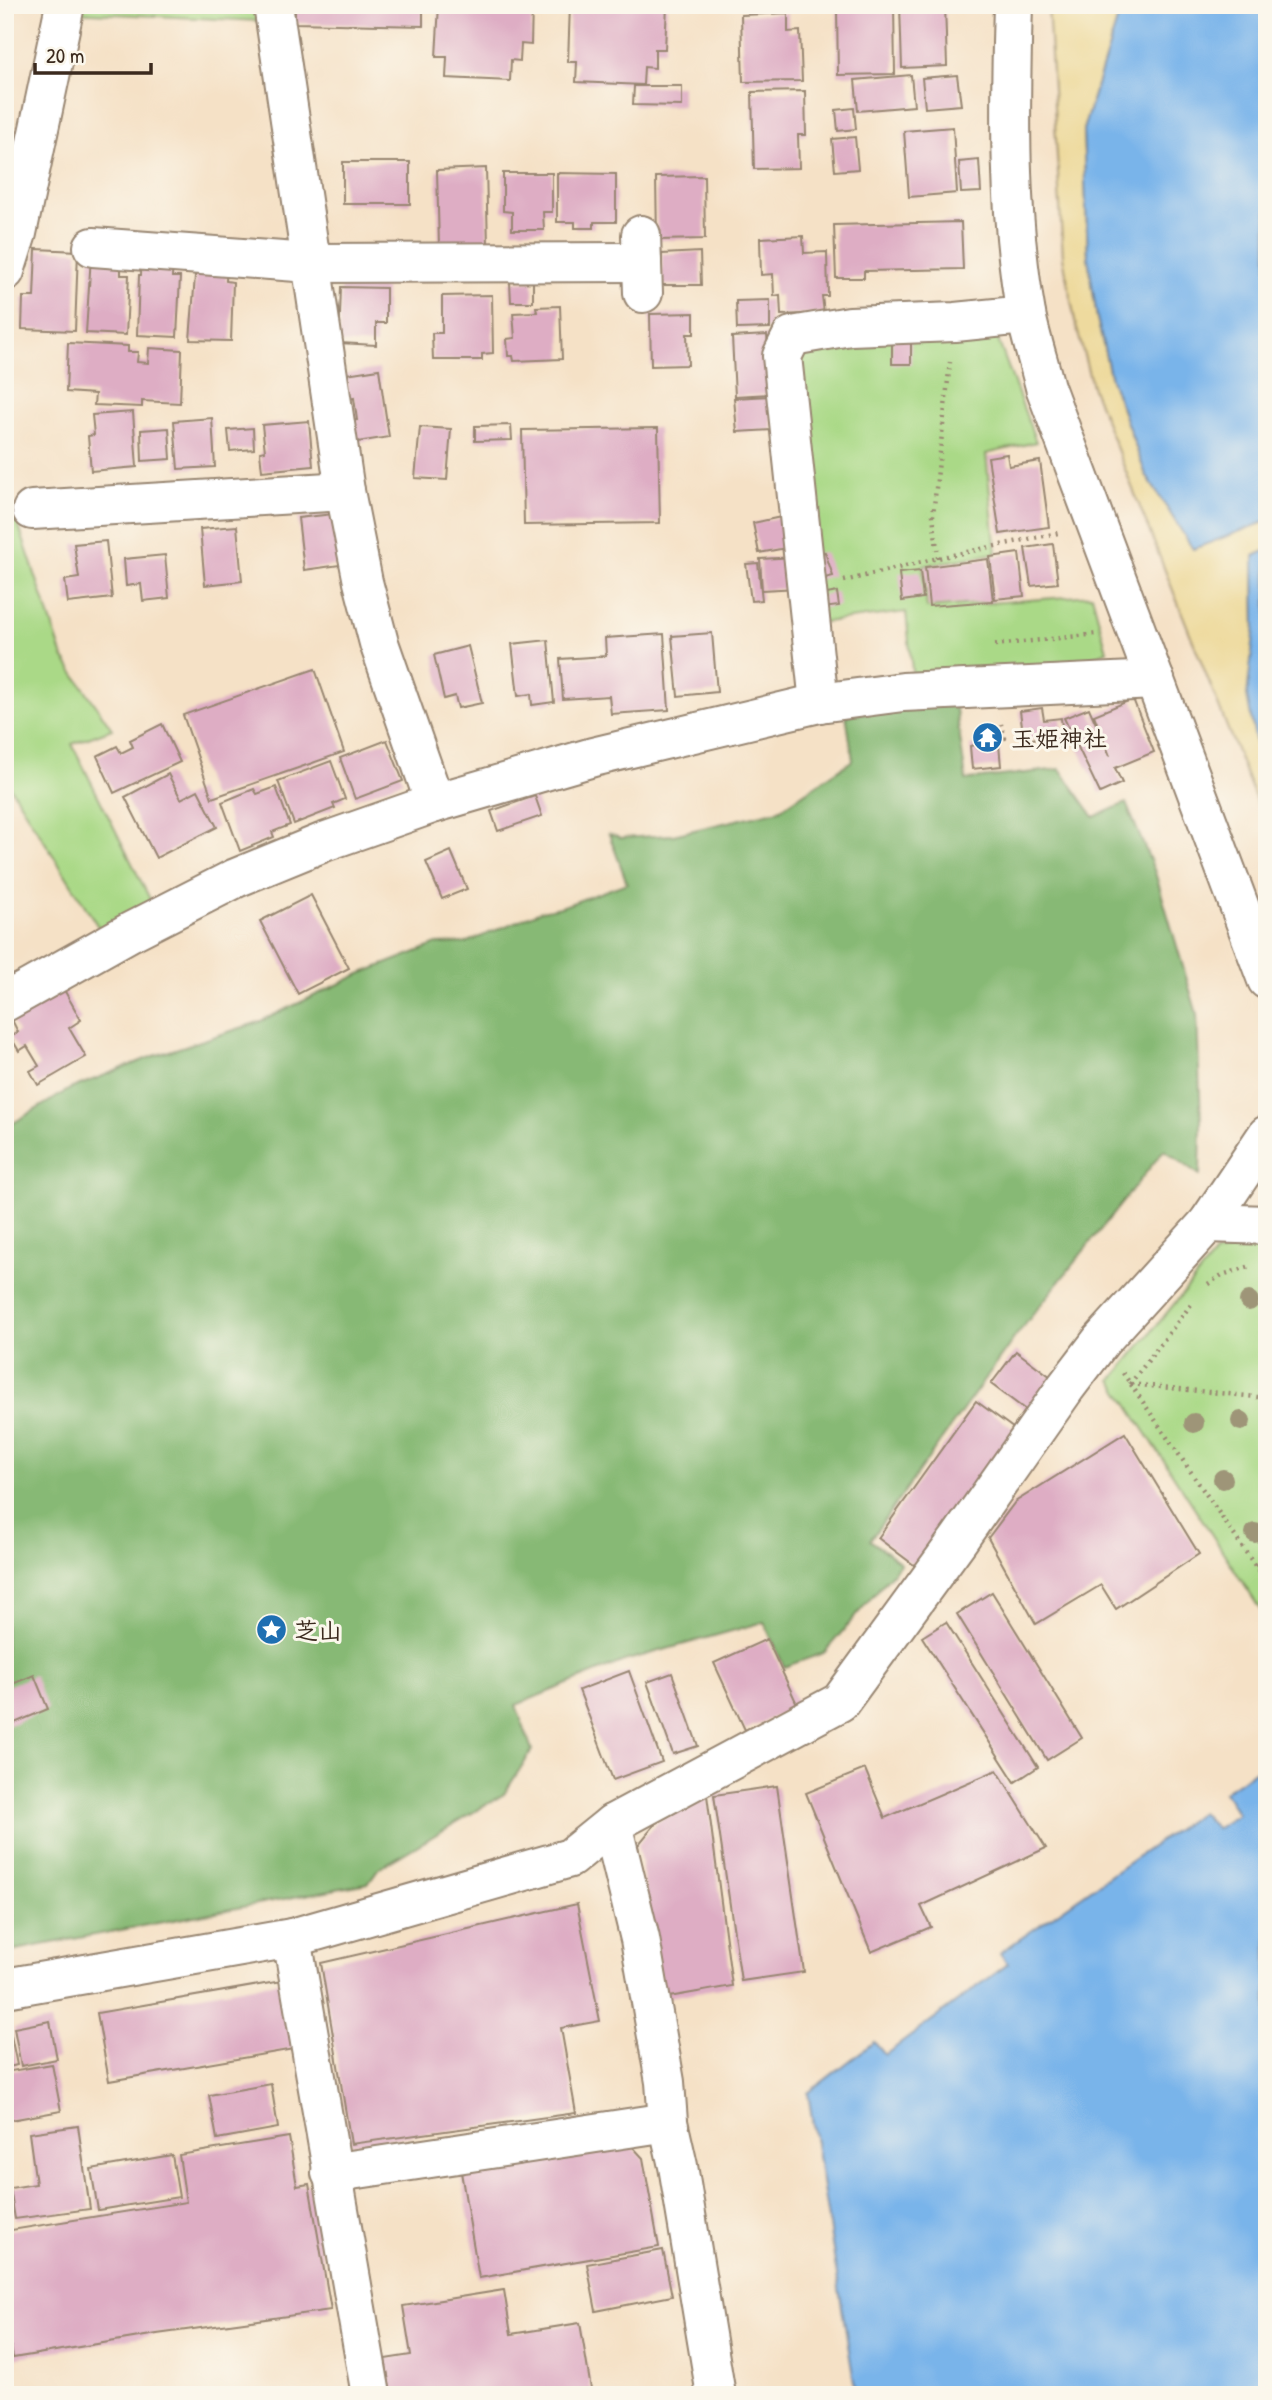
<svg xmlns="http://www.w3.org/2000/svg" width="1272" height="2400" viewBox="0 0 1272 2400" font-family="'Patrick Hand','Klee One',sans-serif">
	<style>
		.green { fill: #aad987; stroke: #728252; stroke-width: 2 }
		.forest { fill: #87b974; stroke: #617249; stroke-width: 2 }
		.sand { fill: #eeda9e; stroke: #94825e; stroke-width: 2 }
		.water { fill: #79b4ea; stroke: #5a6f84; stroke-width: 2 }
		.building { fill: #deadc4 }
		.lines { fill: none; stroke-linecap: round; stroke-linejoin: round }
		.minor-casing { stroke: #988672; stroke-width: 42 }
		.path { stroke: #988672; stroke-width: 4.5; stroke-dasharray: 2 5; stroke-linecap: butt }
		.minor { stroke: #fff; stroke-width: 38 }
		.tree { fill: #9e9578 }
		.labels { text-anchor: middle; dominant-baseline: central; stroke-width: 6; stroke-linejoin: round; paint-order: stroke }
		.poi-label { font-size: 24px; font-weight: bold; fill: #3b2a1e; stroke: #fbf7ec; text-anchor: start }
	</style>
	<rect width="100%" height="100%" fill="#fbf7ec"/>
	<filter id="ink" filterUnits="userSpaceOnUse"><feTurbulence type="fractalNoise" baseFrequency=".0143" numOctaves="2"/><feDisplacementMap in="SourceGraphic" scale="14" xChannelSelector="R" yChannelSelector="G"/><feConvolveMatrix kernelMatrix="1 2 1 2 8 2 1 2 1" color-interpolation-filters="sRGB"/></filter>
	<filter id="wash" filterUnits="userSpaceOnUse"><feTurbulence type="fractalNoise" baseFrequency=".00686" numOctaves="4" result="noise"/><feDisplacementMap in="SourceGraphic" scale="28" xChannelSelector="R" yChannelSelector="G"/><feGaussianBlur stdDeviation="1.57" result="paint"/><feColorMatrix in="noise" values="0 0 0 0 0 0 0 0 0 0 0 0 0 0 0 0 0 1.4 0 .05"/><feComposite in="paint" operator="in"/></filter>
	<g filter="url(#wash)">
		<rect width="100%" height="100%" fill="#f5e1c6"/>
		<!-- green -->
		<g class="green">
			<path d="M74 5H258L260 21 72 12Z"/>
			<path d="M994 329 1036 442 986 454 996 553 923 566 927 608 1092 595 1107 651 1064 669 913 680 906 612 818 623 797 346Z"/>
			<path d="M5 485 63 657 112 729 72 744 153 905 102 933 5 779Z"/>
			<path d="M1259 1243 1267 1246V1620L1112 1380 1215 1254Z"/>
		</g>
		<!-- forest -->
		<path class="forest" d="M955 703 966 780 1060 769 1094 817 1126 803 1155 872 1197 1014 1201 1122 1200 1175 1164 1150 1015 1337 870 1540 901 1563 824 1653 784 1667 764 1622 624 1661 516 1705 532 1750 504 1794 378 1869 368 1883 5 1952V1128L70 1089 151 1057 259 1022 360 974 437 944 466 943 541 911 561 907 627 883 609 834 621 838 673 835 779 810 853 760 846 715Z"/>
		<!-- sand -->
		<path class="sand" d="M1048 5H1122L1083 130 1088 257 1097 318 1111 379 1146 475 1193 549 1267 521V550L1254 556 1256 744 1267 772V828L1092 386 1075 321 1063 257Z"/>
		<!-- water -->
		<g class="water">
			<path d="M1122 5H1267V521L1193 549 1146 475 1111 379 1097 318 1088 257 1083 130Z"/>
			<path d="M1267 550V772L1256 744 1247 696 1255 625 1254 556Z"/>
			<path d="M1267 1763V2395H856L808 2093 874 2042 885 2055 1008 1964 1000 1953 1201 1812 1216 1829 1238 1814 1224 1792Z"/>
		</g>
		<g id="blocks">
			<!-- building -->
			<g class="building">
				<path d="M295 5H423V26L295 23Z"/>
				<path d="M439 5H532L531 45 521 44 520 61 511 60 510 81 446 78 447 57H436Z"/>
				<path d="M570 5H667L665 49H655V68L644 67 643 85 576 82 577 62H568Z"/>
				<path d="M845 5H894L895 74 838 75 837 10H845Z"/>
				<path d="M900 5H945L947 66 902 68Z"/>
				<path d="M788 13V32L800 31 802 81 743 82 741 15Z"/>
				<path d="M911 75 914 106 858 111 855 80Z"/>
				<path d="M957 75 961 105 925 108 922 78Z"/>
				<path d="M634 86H682V106L633 105Z"/>
				<path d="M805 91 806 135H798L799 168 754 169 752 92Z"/>
				<path d="M854 108 856 129 838 131 836 110Z"/>
				<path d="M953 127 957 193 909 197 904 131Z"/>
				<path d="M855 137 858 169 835 171 832 139Z"/>
				<path d="M979 160 981 192 961 193 959 162Z"/>
				<rect x="343" y="162" width="67" height="42"/>
				<path d="M486 168 488 245 439 246 437 170Z"/>
				<path d="M503 173H552V212H543L544 230H512V212L503 211Z"/>
				<path d="M557 173 616 174V222H594V228H575V222H557Z"/>
				<path d="M704 176 705 239 657 240 656 177Z"/>
				<path d="M961 222 963 269 864 271V278H836L834 225Z"/>
				<path d="M803 236 804 253 827 252 828 296H822L824 313 781 315 780 295 774 296 773 274 761 275 760 238Z"/>
				<path d="M36 249 78 251 75 331 22 329 23 297H34Z"/>
				<path d="M700 252 701 285H662V254Z"/>
				<path d="M91 256 121 257V275H129L126 335 86 333Z"/>
				<path d="M142 258 173 259 172 277H180L177 337 137 335 139 275H141Z"/>
				<path d="M196 263 227 264 226 281 233 282 231 341 190 340Z"/>
				<path d="M533 281V302H511L510 282Z"/>
				<path d="M341 287 386 288V323H376V345L339 343Z"/>
				<path d="M492 295 493 353 482 354V360H433L432 333H442V296Z"/>
				<path d="M770 300V328L737 329 736 301Z"/>
				<path d="M560 306 562 359 514 361 513 356H508L507 339 515 338 513 313 537 312 536 307Z"/>
				<path d="M694 313V334H687L688 365 651 366 650 314Z"/>
				<path d="M767 335 771 394 735 396 732 337Z"/>
				<rect x="892" y="336" width="19" height="28"/>
				<path d="M68 343 128 346V352H138L137 362 148 363 149 348 182 350 180 403 142 401V407L94 405 95 394 66 392Z"/>
				<path d="M379 369 389 437 351 443 348 421 357 420 354 398 349 399 346 374Z"/>
				<path d="M770 396 772 430 737 432 734 398Z"/>
				<path d="M133 412 137 467 91 471 88 436 94 435 92 415Z"/>
				<path d="M212 418 215 467 178 469 174 421Z"/>
				<path d="M309 421 313 466 262 471 260 452 265 451 262 425Z"/>
				<path d="M511 425 512 440 475 441V426Z"/>
				<path d="M420 427 451 429 447 480 415 478Z"/>
				<path d="M169 428 171 459 142 461 141 430Z"/>
				<path d="M253 428 254 449 230 451 228 430Z"/>
				<path d="M658 428 660 523 524 525 522 430Z"/>
				<path d="M1007 454 1009 466 1040 461 1049 527 1000 534 988 457Z"/>
				<path d="M333 514 340 565 304 570 298 518Z"/>
				<path d="M781 517 786 548 759 553 753 523Z"/>
				<path d="M237 526 242 581 205 585 200 529Z"/>
				<path d="M106 541 112 598 68 603 65 580 79 578 74 544Z"/>
				<path d="M1053 544 1058 583 1031 586 1025 548Z"/>
				<path d="M825 552 833 576 817 580 813 554Z"/>
				<path d="M1019 553 1024 596 995 599 990 557Z"/>
				<path d="M165 555 169 598 143 601 141 584 126 586 124 559Z"/>
				<path d="M796 557 798 588 762 590 760 559Z"/>
				<path d="M988 559 993 601 929 606 925 567Z"/>
				<path d="M758 563 762 600 751 601 746 564Z"/>
				<path d="M920 571 923 598 902 601 899 573Z"/>
				<path d="M837 592 839 606 823 608 822 595Z"/>
				<path d="M712 633 717 692 678 696 672 636Z"/>
				<path d="M664 634 669 710 611 714 609 696 563 699 560 659 606 656 605 638Z"/>
				<path d="M548 640 554 702 532 705 531 694 518 696 512 644Z"/>
				<path d="M468 646 482 703 458 708 455 696 444 699 434 655Z"/>
				<path d="M315 669 344 752 212 798 183 715Z"/>
				<path d="M1133 699 1154 752 1115 768 1122 783 1100 793 1064 718 1089 708 1110 756 1094 715Z"/>
				<path d="M1042 708 1044 720 1061 718 1064 746 1047 748 1046 737 1024 740 1020 711Z"/>
				<path d="M162 724 180 762 114 793 97 756 117 746 121 753 133 747 130 740Z"/>
				<path d="M992 738V746L999 745 1001 766 972 769 970 746 976 745V740Z"/>
				<path d="M387 740 403 781 355 799 340 758Z"/>
				<path d="M331 761 345 799 333 804 335 808 294 824 278 781Z"/>
				<path d="M168 774 181 799 198 790 217 827 156 858 125 797Z"/>
				<path d="M276 787 290 825 272 832 274 837 240 851 222 802 254 789 257 794Z"/>
				<path d="M535 796 542 816 498 831 491 811Z"/>
				<path d="M451 851 467 889 442 899 426 862Z"/>
				<path d="M311 895 349 968 298 994 260 921Z"/>
				<path d="M63 988 81 1020 69 1028 86 1057 38 1085 30 1071 39 1066 27 1046 19 1051 10 1036 18 1032 11 1018Z"/>
				<path d="M1016 1351 1055 1380 1031 1414 991 1384Z"/>
				<path d="M976 1401 1021 1434 922 1571 878 1538Z"/>
				<path d="M1125 1433 1199 1554 1116 1609 1101 1585 1036 1624 988 1538 1015 1502Z"/>
				<path d="M992 1592 1082 1738 1047 1760 957 1614Z"/>
				<path d="M946 1622 1038 1767 1015 1782 922 1637Z"/>
				<path d="M767 1639 798 1706 745 1730 714 1663Z"/>
				<path d="M629 1671 662 1762 613 1780 579 1690Z"/>
				<path d="M672 1673 698 1746 673 1754 647 1682Z"/>
				<path d="M34 1675 48 1709 5 1727V1687Z"/>
				<path d="M865 1769 885 1818 997 1770 1046 1848 921 1906 931 1927 871 1952 806 1793Z"/>
				<path d="M777 1786 804 1972 741 1981 714 1795Z"/>
				<path d="M707 1795 732 1986 663 1998 638 1845 657 1822Z"/>
				<path d="M577 1904 600 2021 561 2028 576 2113 351 2144 321 1963Z"/>
				<path d="M282 1981 294 2049 109 2081 97 2013Z"/>
				<path d="M5 2021H8L17 2065 5 2068Z"/>
				<path d="M50 2021 57 2059 21 2066 14 2028Z"/>
				<path d="M52 2064 61 2111 5 2121V2072Z"/>
				<path d="M271 2084 278 2128 217 2139 209 2095Z"/>
				<path d="M78 2126 90 2209 15 2219 10 2188 36 2184 29 2133Z"/>
				<path d="M289 2137 297 2186 309 2184 331 2310 157 2334 13 2358 5 2312V2231L186 2202 179 2155Z"/>
				<path d="M631 2145 643 2158 659 2247 479 2278 461 2172Z"/>
				<path d="M172 2155 179 2197 98 2210 91 2169Z"/>
				<path d="M663 2250 672 2296 596 2311 587 2264Z"/>
				<path d="M504 2290 511 2334 580 2323 592 2395H391L385 2359 411 2355 403 2306Z"/>
			</g>
		</g>
	</g>
	<g filter="url(#ink)">
		<use href="#blocks" fill-opacity="0" stroke="#988672" stroke-width="2"/>
		<g class="lines">
			<defs>
				<g id="minor">
					<path d="M273 5 345 491 363 582 379 643 435 803"/>
					<path d="M1013 5C1010 108 1008 213 1026 314 1031 339 1039 363 1045 387L1267 980"/>
					<path d="M641 235 643 293"/>
					<path d="M93 247 310 263 642 262"/>
					<path d="M5 271 17 233 65 5"/>
					<path d="M32 510 345 491"/>
					<path d="M819 703 782 356 792 336 850 326 955 322 1026 315"/>
					<path d="M5 1002 130 932 236 878 324 842 435 803 593 757 819 703 903 692 1155 680"/>
					<path d="M1208 1223 1267 1225"/>
					<path d="M612 1824 640 1939 665 2082 668 2122 678 2166 716 2395"/>
					<path d="M292 1938 371 2395"/>
					<path d="M5 1988 292 1938 570 1858 612 1824 840 1702 959 1539 1066 1387 1101 1341 1208 1223 1267 1135"/>
					<path d="M331 2173 668 2122"/>
				</g>
			</defs>
			<!-- minor casing -->
			<use href="#minor" class="minor-casing"/>
			<!-- path -->
			<g class="path">
				<path d="M938 558 933 515 950 362"/>
				<path d="M844 581 938 558 1058 533"/>
				<path d="M995 645 1098 634"/>
				<path d="M991 728H994L998 739 1005 738 1001 724"/>
				<path d="M1208 1284 1222 1275 1251 1266"/>
				<path d="M1123 1373 1267 1583"/>
				<path d="M1130 1384 1193 1302"/>
				<path d="M1131 1384 1267 1398"/>
				<path d="M1255 1566 1267 1553"/>
			</g>
			<!-- minor -->
			<use href="#minor" class="minor"/>
		</g>
		<!-- trees -->
		<g class="tree">
			<circle cx="1249" cy="1301" r="10"/>
			<circle cx="1241" cy="1421" r="10"/>
			<circle cx="1194" cy="1423" r="10"/>
			<circle cx="1223" cy="1479" r="10"/>
			<circle cx="1255" cy="1533" r="10"/>
		</g>
	</g>
	<!-- icons -->
	<defs>
		<symbol id="temple-disc" viewBox="-11 -11 22 22"><circle r="9.5" fill="#1f6fb2" stroke="#fbf7ec"/><path d="M0-6L5-2H3V0L6.5 2.5H4V6H1.5V3h-3V6H-4V2.5H-6.5L-3 0V-2H-5Z" fill="#fff"/></symbol>
		<symbol id="sight-disc" viewBox="-11 -11 22 22"><circle r="9.5" fill="#1f6fb2" stroke="#fbf7ec"/><path d="M0-6L1.8-2.2L6-1.7L2.9 1.2L3.7 5.4L0 3.3L-3.7 5.4L-2.9 1.2L-6-1.7L-1.8-2.2Z" fill="#fff"/></symbol>
	</defs>
	<g fill-rule="evenodd">
		<use href="#temple-disc" x="970" y="720" width="35" height="35"/>
		<use href="#sight-disc" x="254" y="1612" width="35" height="35"/>
	</g>
	<g class="labels">
		<!-- poi labels -->
		<g class="poi-label">
			<text x="1011" y="738">玉姫神社</text>
			<text x="294" y="1630">芝山</text>
		</g>
	</g>
	<!-- margin -->
	<rect width="1272" height="2400" fill="none" stroke="#fbf7ec" stroke-width="28"/>
	<!-- scale -->
	<path d="M35 63v10h116v-10" fill="none" stroke="#3b2a1e" stroke-width="3.5"/>
	<text x="46" y="63" font-size="21" fill="#3b2a1e" stroke="#fbf7ec" stroke-width="5" paint-order="stroke">20 m</text>
</svg>
